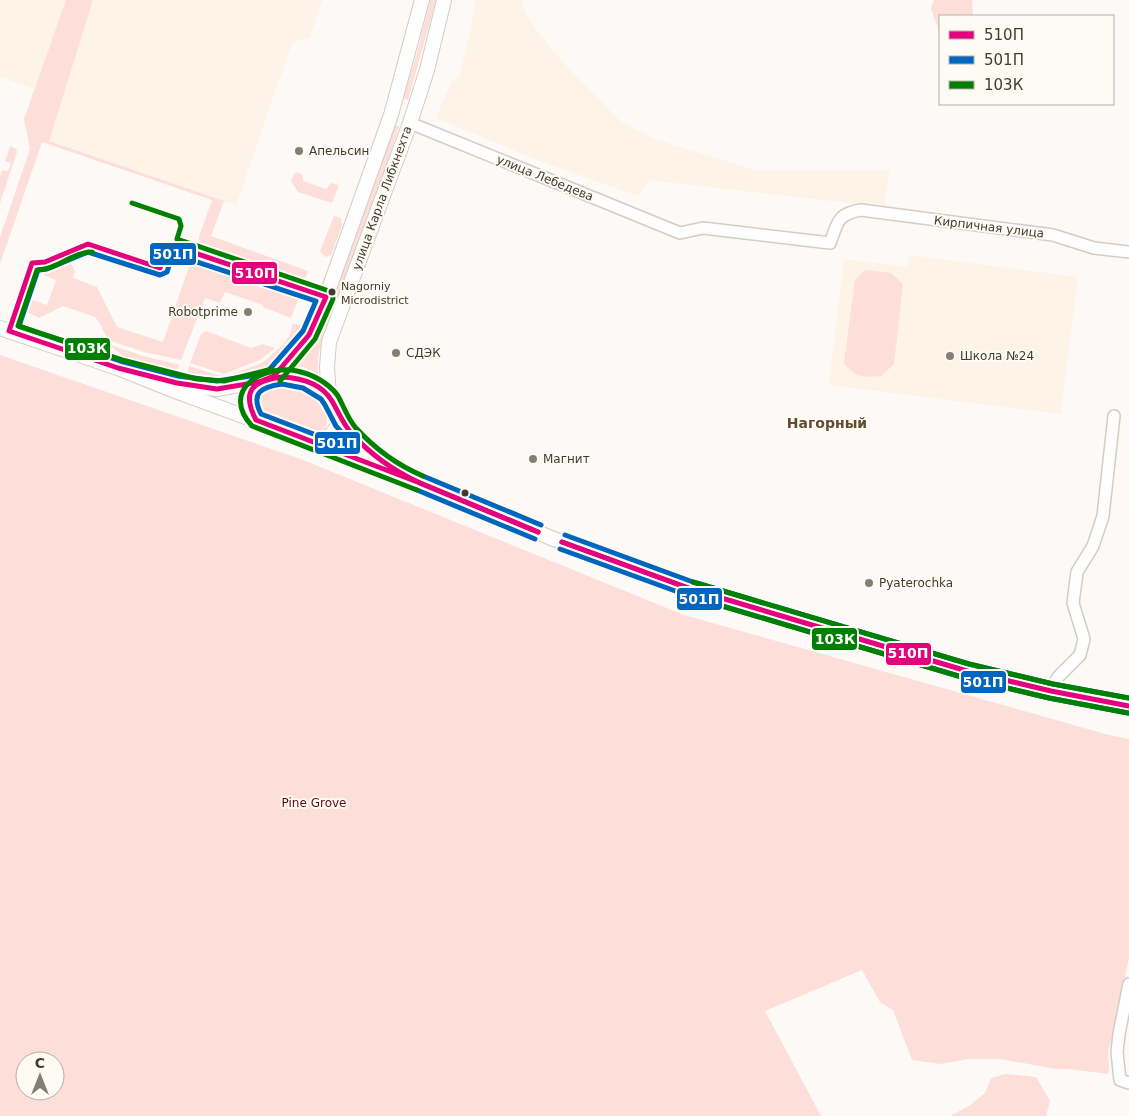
<svg xmlns="http://www.w3.org/2000/svg" width="1129" height="1116" viewBox="0 0 1129 1116" font-family="'DejaVu Sans',sans-serif">
	<style>
		.built { fill: #fdf3e6 }
		.green { fill: #fdded8; fill-rule: evenodd }
		.lines { fill: none; stroke-linecap: round; stroke-linejoin: round }
		.minor-casing { stroke: #d2cdc6; stroke-width: 14 }
		.major-casing { stroke: #d2cdc6; stroke-width: 16 }
		.minor { stroke: #fffefe; stroke-width: 11 }
		.major { stroke: #fffefe; stroke-width: 14 }
		.bus-1-casing { stroke: #fefaf4; stroke-width: 9 }
		.bus-2-casing { stroke: #fefaf4; stroke-width: 9 }
		.bus-3-casing { stroke: #fefaf4; stroke-width: 9 }
		.bus-1 { stroke: #e5007d; stroke-width: 5 }
		.bus-2 { stroke: #0065bd; stroke-width: 5 }
		.bus-3 { stroke: #008000; stroke-width: 5 }
		.poi-dot { fill: #847e75; stroke: #fefaf4; stroke-width: 2 }
		.bus-dot { fill: #443b30; stroke: #fefaf4; stroke-width: 2 }
		.labels { text-anchor: middle; dominant-baseline: central; stroke-width: 4; stroke-linejoin: round; paint-order: stroke }
		.bus-label { font-size: 11px; fill: #443b30; stroke: #fefaf4; text-anchor: start }
		.poi-label { font-size: 12px; fill: #443b30; stroke: #fefaf4; text-anchor: start }
		.street-label { font-size: 12px; fill: #443b30; stroke: #fefaf4 }
		.park-label { font-size: 12px; fill: #610a0d; stroke: #fefaf4 }
		.neighbourhood-label { font-size: 14px; font-weight: bold; fill: #604d34; stroke: #fefaf4 }
		.line-badge { stroke: #fefaf4; stroke-width: 2 }
		.badge-label { font-size: 14px; text-anchor: middle; font-weight: bold; fill: #fff }
	</style>
	<rect width="100%" height="100%" fill="#fcf9f6"/>
	<!-- built -->
	<g class="built">
		<path d="M0 0H66L34 89 0 77Z"/>
		<path d="M93 0H322L310 37 292 43 236 205 48 141Z"/>
		<path d="M476 0H521L525 13 541 36 569 69 621 122 655 139 754 170H890L884 207 648 180 638 196 540 161 436 118 451 82 459 77 467 46Z"/>
		<path d="M909 255 1078 277 1061 414 829 385 844 259 908 267Z"/>
	</g>
	<!-- green -->
	<g class="green">
		<path d="M66 0H93L49 141 224 201 211 236 308 271 303 284 205 251C201 247 199 243 199 237L212 200 42 142 0 264V237L30 149 24 119Z"/>
		<path d="M430 0H436L408 100 403 98 416 57Z"/>
		<path d="M934 0H972L973 16H940V34L931 8Z"/>
		<path d="M394 125 399 126 375 201 327 327 321 325 369 199Z"/>
		<path d="M10 146 16 149 17 152 0 203V176L2 170 8 171 11 163 5 161Z"/>
		<path d="M297 172 303 175V181L326 189 331 183 339 185 332 203 298 192 291 181 294 174Z"/>
		<path d="M334 216 341 218 342 225 331 255 325 257 320 251Z"/>
		<path d="M68 257 75 271 73 278 97 287 117 327 163 342 190 264 194 261 199 259 300 294 291 318 263 307V305L225 292 220 303 205 298 181 360 144 352 108 340 99 322 95 317 63 306 39 318 25 311 29 299 47 305 56 280 44 275V273L58 267 56 263Z"/>
		<path d="M865 270 891 273 903 284 894 364 881 376C864 377 855 378 844 363L855 280Z"/>
		<path d="M293 324 305 325C289 356 255 381 219 383 209 383 198 380 189 379L187 377 189 366 224 377 262 363 283 345 289 336Z"/>
		<path d="M206 331 251 348 263 344 275 348 260 360 224 374 190 363 201 334Z"/>
		<path d="M319 331 325 333 318 355V374L304 367 294 366 309 350Z"/>
		<path d="M111 345 143 356 180 365 176 370C165 377 117 357 111 345Z"/>
		<path d="M0 355 303 460 684 615 1109 735 1129 739V957L1114 1033 1108 1051 1109 1068 1108 1074 1069 1069H1056L1000 1059H968L941 1064 912 1060 893 1010 880 1002 862 970 765 1011 821 1116H0ZM25 1061H55V1091H25Z"/>
		<path d="M282 384 300 387 309 390 321 401 327 416 326 428 323 432 311 436 261 418 255 407C257 392 268 386 282 384Z"/>
		<path d="M1005 1074 1036 1077 1050 1101 1046 1116H950L969 1106 985 1093 991 1078Z"/>
	</g>
	<g class="lines">
		<defs>
			<g id="minor">
				<path d="M410 123 680 233 703 228 830 243C838 222 837 214 861 210L1053 235 1094 248 1129 252"/>
				<path d="M1051 691 1058 677 1080 655 1084 639 1073 603 1077 572 1093 546 1103 516 1114 416"/>
				<path d="M1129 984 1119 1034 1117 1052 1120 1080 1129 1083"/>
			</g>
			<g id="major">
				<path d="M0 328 118 368 175 391 311 441C339 442 346 415 329 396 313 378 270 365 254 388 246 400 248 409 256 420"/>
				<path d="M274 376 309 335 326 297 391 115 422 0"/>
				<path d="M166 380 200 387 217 389 259 382"/>
				<path d="M329 396 327 367 329 342 410 123 427 70 444 0"/>
				<path d="M338 413C349 435 369 453 389 467"/>
				<path d="M311 441 405 477 556 540 691 589 967 671 1051 691 1129 706"/>
			</g>
		</defs>
		<!-- minor casing -->
		<use href="#minor" class="minor-casing"/>
		<!-- major casing -->
		<use href="#major" class="major-casing"/>
		<!-- minor -->
		<use href="#minor" class="minor"/>
		<!-- major -->
		<use href="#major" class="major"/>
		<defs>
			<g id="bus-1">
				<path d="M88 244 160 268 168 244 326 297 309 335 274 376 259 382 217 389 177 383 118 368 9 331 32 263 45 262Z"/>
				<path d="M282 377C301 378 322 384 332 401 339 413 343 424 352 434 371 455 394 471 420 483L256 420C241 391 252 381 282 377Z"/>
				<path d="M420 483 538 532"/>
				<path d="M420 483 538 532"/>
				<path d="M562 542 691 589"/>
				<path d="M562 542 691 589"/>
				<path d="M691 589 967 671 1051 691 1129 706"/>
			</g>
			<g id="bus-2">
				<path d="M88 252 160 275 167 272 173 254 316 301 303 331 269 370 257 375 217 381 178 376 120 361 19 326 38 270 47 269Z"/>
				<path d="M282 384 303 388 321 399 325 405 336 426 358 451 261 414C250 392 262 387 282 384Z"/>
				<path d="M423 476 541 525"/>
				<path d="M417 490 535 539"/>
				<path d="M565 535 693 582 969 664 1053 684 1129 698"/>
				<path d="M560 549 689 596 965 678 1049 698 1128 713"/>
			</g>
			<g id="bus-3">
				<path d="M132 203 179 219 181 226 177 239 332 292 333 299 315 339 280 381"/>
				<path d="M92 252C72 252 57 270 37 270L18 326 122 360 197 379 224 381 272 369"/>
				<path d="M417 490 252 426C220 391 261 364 297 371 312 374 329 383 338 396 344 407 347 417 355 427 374 448 397 465 423 476"/>
				<path d="M693 582 969 664 1053 684 1129 698"/>
				<path d="M688 596 965 678 1049 698 1128 713"/>
			</g>
		</defs>
		<!-- bus-1 casing -->
		<use href="#bus-1" class="bus-1-casing"/>
		<!-- bus-2 casing -->
		<use href="#bus-2" class="bus-2-casing"/>
		<!-- bus-3 casing -->
		<use href="#bus-3" class="bus-3-casing"/>
		<!-- bus-1 -->
		<use href="#bus-1" class="bus-1"/>
		<!-- bus-2 -->
		<use href="#bus-2" class="bus-2"/>
		<!-- bus-3 -->
		<use href="#bus-3" class="bus-3"/>
	</g>
	<!-- markers -->
	<g class="poi-dot">
		<circle cx="299" cy="151" r="5"/>
		<circle cx="248" cy="312" r="5"/>
		<circle cx="396" cy="353" r="5"/>
		<circle cx="950" cy="356" r="5"/>
		<circle cx="533" cy="459" r="5"/>
		<circle cx="869" cy="583" r="5"/>
	</g>
	<g class="bus-dot">
		<circle cx="332" cy="292" r="4.5"/>
		<circle cx="465" cy="493" r="4.5"/>
	</g>
	<g class="labels">
		<!-- bus labels -->
		<g class="bus-label">
			<text x="341" y="286">Nagorniy<tspan x="341" dy="14">Microdistrict</tspan></text>
		</g>
		<!-- poi labels -->
		<g class="poi-label">
			<text x="309" y="151">Апельсин</text>
			<text x="238" y="312" text-anchor="end">Robotprime</text>
			<text x="406" y="353">СДЭК</text>
			<text x="960" y="356">Школа №24</text>
			<text x="543" y="459">Магнит</text>
			<text x="879" y="583">Pyaterochka</text>
		</g>
		<!-- street labels -->
		<g class="street-label">
			<text transform="translate(545 178) rotate(22)">улица Лебедева</text>
			<text transform="translate(382 198) rotate(-70)">улица Карла Либкнехта</text>
			<text transform="translate(989 227) rotate(7)">Кирпичная улица</text>
		</g>
		<!-- park labels -->
		<g class="park-label">
			<text x="314" y="803">Pine Grove</text>
		</g>
		<!-- neighbourhood labels -->
		<g class="neighbourhood-label">
			<text x="827" y="423">Нагорный</text>
		</g>
	</g>
	<g class="line-badge">
		<rect x="149" y="242" width="48" height="24" rx="5" fill="#0065bd"/>
		<rect x="231" y="261" width="47" height="24" rx="5" fill="#e5007d"/>
		<rect x="64" y="337" width="47" height="24" rx="5" fill="#008000"/>
		<rect x="314" y="431" width="47" height="24" rx="5" fill="#0065bd"/>
		<rect x="676" y="587" width="47" height="24" rx="5" fill="#0065bd"/>
		<rect x="811" y="627" width="47" height="24" rx="5" fill="#008000"/>
		<rect x="885" y="642" width="47" height="24" rx="5" fill="#e5007d"/>
		<rect x="960" y="670" width="47" height="24" rx="5" fill="#0065bd"/>
	</g>
	<g class="badge-label">
		<text x="173" y="259">501П</text>
		<text x="255" y="278">510П</text>
		<text x="87" y="353">103К</text>
		<text x="337" y="448">501П</text>
		<text x="699" y="604">501П</text>
		<text x="835" y="644">103К</text>
		<text x="908" y="658">510П</text>
		<text x="983" y="687">501П</text>
	</g>
	<!-- legend -->
	<rect x="939" y="15" width="175" height="90" fill="#fefaf4" stroke="#b4aea6"/>
	<rect x="949" y="31" width="25" height="8" fill="#e5007d" stroke="#b4aea6"/>
	<text x="984" y="40" font-size="15" fill="#443b30">510П</text>
	<rect x="949" y="56" width="25" height="8" fill="#0065bd" stroke="#b4aea6"/>
	<text x="984" y="65" font-size="15" fill="#443b30">501П</text>
	<rect x="949" y="81" width="25" height="8" fill="#008000" stroke="#b4aea6"/>
	<text x="984" y="90" font-size="15" fill="#443b30">103К</text>
	<!-- north arrow -->
	<g transform="translate(40 1076)"><circle r="24" fill="#fefaf4" stroke="#b4aea6"/>
	<path d="M0-4L9 19L0 12L-9 19Z" fill="#847e75"/>
	<text y="-8" font-size="14" font-weight="bold" text-anchor="middle" fill="#443b30">С</text>
	</g>
</svg>
